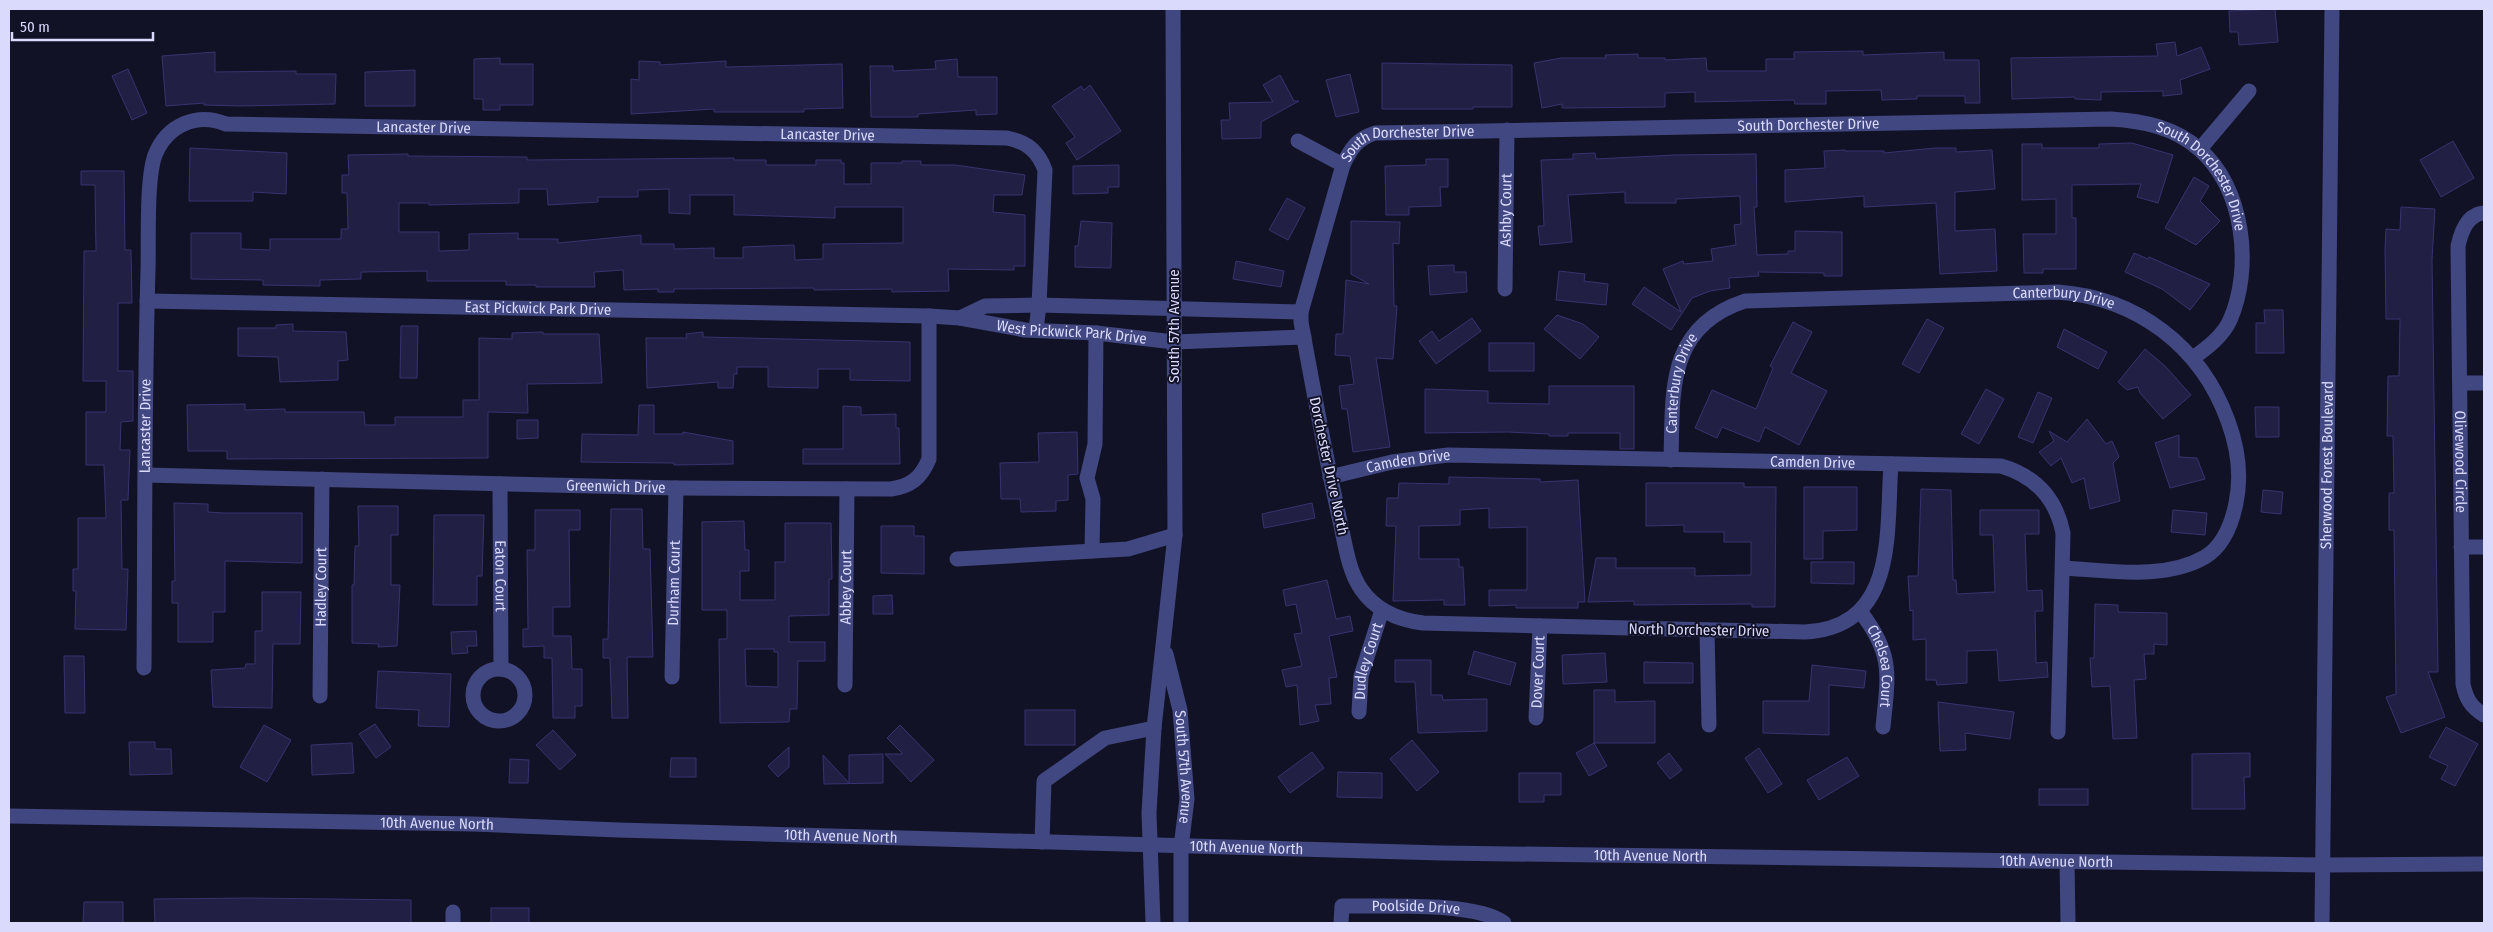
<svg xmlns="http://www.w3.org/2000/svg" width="2493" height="932" viewBox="0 0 2493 932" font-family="'Fira Sans Condensed',sans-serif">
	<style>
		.building { fill: #221f45; stroke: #37336f; fill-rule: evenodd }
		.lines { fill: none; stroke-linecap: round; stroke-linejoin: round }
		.minor { stroke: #414780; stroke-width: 15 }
		.labels { text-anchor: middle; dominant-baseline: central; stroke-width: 4; stroke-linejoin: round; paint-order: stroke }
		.street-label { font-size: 15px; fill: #dadafc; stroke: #121226 }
	</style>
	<rect width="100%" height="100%" fill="#121226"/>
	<!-- building -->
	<g class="building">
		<path d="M2275 9 2278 42 2239 45 2238 32H2230L2229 11Z"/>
		<path d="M2175 42 2177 56 2201 47 2210 69 2180 80 2182 94 2163 96V91L2101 92V100L2075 99V97L2012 99 2011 58 2158 56 2156 44Z"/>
		<path d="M1863 51V55L1944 52V60H1979L1980 103H1965V96H1917V99L1882 100 1881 90 1826 91V104H1795L1794 100 1695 102V92L1665 93V107L1562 108V104L1542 108 1534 63 1561 58H1606L1605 55 1638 54V58H1665V60L1706 58 1707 71H1766V59H1794V52Z"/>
		<path d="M215 52V72L296 71V74H336L335 104 240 106 204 105V103L166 106 162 56Z"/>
		<path d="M500 58V64H533V105H500V110H483V99H474V59Z"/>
		<path d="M957 59 958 77H997V114L976 115V110L918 114V117H871L870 66H893V71L936 69 935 61Z"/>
		<path d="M639 61 660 62V65L726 61V67L842 64 843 108 804 109V112H714V109L631 114V79L639 80Z"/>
		<path d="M1382 63 1512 65V107H1473V109H1382Z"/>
		<path d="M128 69 147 113 132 120 112 76Z"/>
		<path d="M415 70V106H365V72Z"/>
		<path d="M1350 74 1359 112 1336 117 1326 80Z"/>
		<path d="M1280 75 1294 101H1299L1261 122V138L1222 139 1221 120H1230L1229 103 1273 102 1263 85Z"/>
		<path d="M1090 85 1121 131 1077 160 1066 143 1075 137 1052 106 1081 86 1084 90Z"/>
		<path d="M2453 141 2474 178 2441 197 2420 160Z"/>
		<path d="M2132 143 2173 155 2158 203 2137 197 2141 184 2072 185V218H2076V269H2043V273H2024L2023 234H2056V199L2022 200V144H2042V148H2099V144Z"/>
		<path d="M190 148 287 153 286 194 253 192V201H189Z"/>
		<path d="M1935 148H1956V152L1992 150 1995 189 1955 192V231L1995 229 1997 271 1940 274 1936 203 1864 207V196L1785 202V170L1825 168 1824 151 1845 150V151H1884V153Z"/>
		<path d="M1595 153 1596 159 1675 155 1756 154 1757 207H1754L1757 255 1788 254V251H1795V231L1842 232V276H1824V273L1758 272 1759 276 1729 278 1730 288 1710 291 1692 298 1671 330 1632 304 1644 287 1681 312 1663 269 1683 261 1684 264 1713 261 1711 249 1736 245 1734 225 1741 224 1740 196 1676 199V203H1625V192L1568 195 1572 242 1540 245 1538 226H1544L1541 160 1573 159V154Z"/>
		<path d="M408 154V156L527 157V160L734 158V160H766V165H816V160H841V163H844V184H871V163H902V161H921V165H955L1025 175 1022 195H994L993 212 1025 215V266H1014V270L948 269 949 291 892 292V289L814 290V288L674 289V292H658V289L624 290 623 270 594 272 595 287H536V285H506V281H427V271L361 272V279L320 280V286L263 285V280L191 279V233H241V249L270 250V239H341V229H348L347 193H342V175H349L348 155ZM519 189H547L548 205 598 202V197H638V190L669 189V213L690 214V195H734V215H743L835 218V207H903V243L823 244V259L795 260 794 245 743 247V258H714V248L674 249V244H641V235L558 243V239H518V233L469 234V250L439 251V232H399V203H429V205L519 203Z"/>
		<path d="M1426 159H1448V187H1440L1441 206 1409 207V215H1386L1385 166 1426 165Z"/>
		<path d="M1119 165V187H1108V193L1073 194V166Z"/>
		<path d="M81 171H124L125 250H131L132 303H118V371H133V421L121 422 120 450H130L128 500H121L122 569H128L126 630 75 629 76 591H73V569H78V518H106L104 465H86V412H106V381H83L84 251H96L95 185H81Z"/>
		<path d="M2194 177 2209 186 2200 201 2220 221 2196 245 2165 228Z"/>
		<path d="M1287 198 1305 208 1288 240 1269 230Z"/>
		<path d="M2401 207 2435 209 2432 260 2438 672H2428L2445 717 2401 733 2386 697 2396 694 2394 530H2389V493H2394L2393 436H2387L2388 376H2399L2400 319H2386L2385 249 2386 229 2400 230Z"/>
		<path d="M1081 221 1112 223 1111 268 1075 267V246H1078Z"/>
		<path d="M1351 221 1400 222 1399 244 1393 243 1394 306H1397L1393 359 1376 358 1390 447 1353 452 1347 409H1342L1339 386 1354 384 1350 356 1335 355 1336 334H1343L1346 280 1369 284 1351 274Z"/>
		<path d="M2134 253 2148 259 2149 257 2210 284 2190 310 2162 289 2125 272Z"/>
		<path d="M1236 261 1284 271 1281 287 1233 279Z"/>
		<path d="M1454 265V272H1466L1467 292 1430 295 1428 266Z"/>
		<path d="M1559 271 1585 274 1584 281 1608 284 1606 305 1556 300Z"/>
		<path d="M2264 310H2283L2284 353H2256V323H2265Z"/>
		<path d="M1557 315 1583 324 1599 337 1580 359 1544 329Z"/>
		<path d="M1472 318 1481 331 1436 364 1419 341 1432 331 1439 341Z"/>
		<path d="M1927 319 1944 328 1919 373 1902 364Z"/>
		<path d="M1793 322 1812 332 1791 373 1827 391 1799 445 1765 427 1759 442 1722 427 1717 438 1695 428 1712 390 1756 409 1773 368 1770 366Z"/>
		<path d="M293 324V331L346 332 348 360 338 361V380L280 382 278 357 238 356V328H276V325Z"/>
		<path d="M401 326H418L417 378H400Z"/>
		<path d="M2064 329 2107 352 2098 369 2057 347Z"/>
		<path d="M543 332V334H599L602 383 527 384 528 413 488 412V458L227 459V451H188L187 405 245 404V410L285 409V412H364L365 425H395V417H463V400H479V338L512 339V333Z"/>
		<path d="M703 332V337L910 342V381L850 380V369H818V388L768 387V367H737V374H734L733 388H718V382L647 388 646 338H687L686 334Z"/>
		<rect x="1489" y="343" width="45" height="28"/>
		<path d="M2145 349 2165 366 2191 395 2163 419 2140 393 2138 387 2127 390 2118 382Z"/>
		<path d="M1549 386H1634V449H1620V433H1568V436H1549V434L1508 432 1425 433V389L1488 391V403L1549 404Z"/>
		<path d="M1986 389 2004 399 1979 444 1961 434Z"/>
		<path d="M2038 392 2052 398 2033 443 2018 437Z"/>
		<path d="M639 405H654V434H683V432L733 441V464L674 465V463L581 462 582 434 638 435Z"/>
		<path d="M843 406 861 407V415L896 414V428H899L900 464H803V449H843Z"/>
		<path d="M2255 407H2279V437H2256Z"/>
		<path d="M2087 419 2106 444 2112 441 2119 457 2113 463 2120 501 2090 509 2084 478 2072 483 2061 458 2051 466 2039 452 2054 441 2049 431 2067 442Z"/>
		<path d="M517 420H538V438L517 439Z"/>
		<path d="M1077 432 1078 474 1068 475V500L1056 501V511L1021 512 1020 499H1001L1000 463 1039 462 1038 433Z"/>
		<path d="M2179 435V457L2197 458 2205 479 2170 488 2155 443Z"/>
		<path d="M1449 477 1540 479V482L1578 480 1585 602H1578V608H1516V605L1489 606V590H1527V527L1489 528V508L1460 510V525L1419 526V559H1459V567H1463L1465 605H1444V600L1393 601 1396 526H1386L1387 498H1398L1399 483 1449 484Z"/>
		<path d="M1646 483H1744V487H1776L1775 607H1752V604L1634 605V601L1588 602 1596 558H1616V568H1695V576L1751 575V542H1724V532H1684V525L1646 526Z"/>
		<path d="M1804 487H1857V530L1823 531V559H1804Z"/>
		<path d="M1921 489 1951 490 1953 580H1956L1957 594 1995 592 1993 535H1980V510H2039V534H2025L2027 591 2042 590 2043 611H2035L2036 663 2047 662 2048 677 1999 681 1997 650 1967 651V683L1937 685 1936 680H1926V639L1913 640V610L1910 611 1908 576H1918Z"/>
		<path d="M2263 490 2283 492 2281 514 2261 512Z"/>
		<path d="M174 503 208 504V512L224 513H302V563L225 561V612H213V642H178V603H172V581H175Z"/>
		<path d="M1312 503 1315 518 1264 528 1262 514Z"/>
		<path d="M358 506H398V535H391V585H400L397 646 378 647 379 644 352 643V585H354L355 546H359Z"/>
		<path d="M611 509H642L643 549H650L653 657H627L628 718H612L610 658H603V639H608Z"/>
		<path d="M535 510H580V530H569L570 607H553V636H571L572 669H582V706H575V718H553L552 658H544V646L523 647V629H528L527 550H535Z"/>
		<path d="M2173 510 2207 513 2205 535 2171 532Z"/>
		<path d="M434 515H484L482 576H477V605H433Z"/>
		<path d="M744 521 745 550H749V571H740V600H775V562H785V523H831L832 579H829V615L789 616V642H825V661H798L797 709H790L789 722 720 723 719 639H727V610H702V522ZM745 649H774V652H778V687L746 686Z"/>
		<path d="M881 526H914V536H924V574L881 573Z"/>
		<path d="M1811 562H1854V584L1811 583Z"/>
		<path d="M1327 580 1336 619 1350 616 1353 631 1329 636 1337 677 1329 678 1331 704 1315 705 1319 721 1300 725 1297 685 1286 687 1282 670 1302 666 1294 634 1302 633 1296 604 1286 606 1283 590Z"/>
		<path d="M262 592H301L300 644H273L272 708 213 707 211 670 245 668 246 664H255V631H262Z"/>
		<path d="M892 595 893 614H873V596Z"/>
		<path d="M2095 604 2118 605V612L2167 613V645L2154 644V654H2144L2146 679 2134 680 2137 738 2113 739 2110 686 2092 687 2090 658H2094Z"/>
		<path d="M476 631 477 646H467L468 653 452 654 451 632Z"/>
		<path d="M1474 651 1516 663 1510 685 1468 674Z"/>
		<path d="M1605 653 1607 682 1563 684 1562 655Z"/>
		<path d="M64 656H84L85 713H65Z"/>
		<path d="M1395 660H1431V695H1442L1443 700 1487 699V731L1418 733 1415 682H1395Z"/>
		<path d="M1644 662 1693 663V683H1644Z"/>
		<path d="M1812 665 1866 671 1864 688 1829 685V735L1763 733V701H1809Z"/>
		<path d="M378 671 451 674 449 727 418 726 419 710 376 708Z"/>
		<path d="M1594 690H1615V702L1655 701V743H1594Z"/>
		<path d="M1938 702 2014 712 2010 739 1965 733 1966 750 1940 751Z"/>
		<rect x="1025" y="710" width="50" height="35"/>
		<path d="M375 724 391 747 376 758 359 734Z"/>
		<path d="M264 725 291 740 267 782 240 767Z"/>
		<path d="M900 725 934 760 911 782 885 754H903L887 738Z"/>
		<path d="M2446 727 2478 744 2455 786 2441 779 2448 766 2429 757Z"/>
		<path d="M553 730 576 755 560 770 536 745Z"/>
		<path d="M1412 740 1439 772 1417 791 1390 759Z"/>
		<path d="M129 742H155V749H171L172 774 130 775Z"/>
		<path d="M352 743 354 773 312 775 311 745Z"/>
		<path d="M1594 743 1607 766 1589 776 1576 753Z"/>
		<path d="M789 747V767L778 777 768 766Z"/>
		<path d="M1759 748 1782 784 1768 793 1745 758Z"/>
		<path d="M1312 752 1324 768 1290 793 1278 777Z"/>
		<path d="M1669 753 1682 770 1670 779 1657 763Z"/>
		<path d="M2250 753V777H2244L2245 809H2192V754Z"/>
		<path d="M883 754V783L824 784 823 755 849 783V755Z"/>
		<path d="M1847 757 1859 776 1819 800 1807 780Z"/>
		<path d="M671 758H696V777H670Z"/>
		<path d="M510 759 529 760 528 783H509Z"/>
		<path d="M1338 772 1382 773V798L1337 797Z"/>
		<path d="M1519 773H1561V795H1544V802H1519Z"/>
		<rect x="2039" y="789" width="49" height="16"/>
		<path d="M249 898 411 900V923H155L154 899Z"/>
		<path d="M84 902H123V923H83Z"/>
		<rect x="491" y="908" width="38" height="15"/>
	</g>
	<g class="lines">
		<!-- minor -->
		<g class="minor">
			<path d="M1298 141 1343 165"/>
			<path d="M2200 149 2249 91"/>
			<path id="s1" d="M2484 213C2467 214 2461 232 2458 246L2463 684C2466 699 2471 707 2484 715"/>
			<path id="s2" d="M1505 289 1507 130"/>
			<path id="s3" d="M147 301 929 316 960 318 1025 330 1096 333 1174 342 1304 337"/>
			<path d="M960 318 985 306 1039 305 1301 312"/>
			<path d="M2460 383H2484"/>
			<path id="s4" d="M1671 460C1673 391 1666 327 1745 301L2058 292C2137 298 2201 346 2228 421 2238 448 2242 474 2236 503 2232 523 2223 546 2205 557 2163 581 2108 570 2063 568"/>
			<path id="s5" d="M1891 464C1886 532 1898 627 1805 632L1423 623C1398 620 1376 611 1361 589 1348 570 1345 543 1340 521 1325 455 1313 388 1301 322V312L1343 165C1351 148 1357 139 1375 133L2111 119C2143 121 2174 127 2199 149 2244 187 2253 268 2230 320 2223 336 2207 348 2193 358"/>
			<path id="s6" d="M146 475 676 488 891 489C911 486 921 478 929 459V316"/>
			<path id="s7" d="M1330 477 1392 462 1448 455 2001 466C2035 476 2056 498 2063 533L2058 732"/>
			<path id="s8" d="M500 484 501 669"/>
			<path d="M2461 547H2484"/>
			<path d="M1092 551 1093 499 1087 478 1095 444 1096 333"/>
			<path d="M957 559 1128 549 1175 535"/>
			<path id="s9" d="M1860 611C1894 655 1888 675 1883 727"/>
			<path d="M1707 630 1709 725"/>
			<path id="s10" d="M1166 654 1180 710 1187 799 1181 847V923"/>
			<path id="s11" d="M144 668C145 536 144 403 148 271 149 242 146 180 155 155 167 125 197 112 226 124L1007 138C1027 142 1038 151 1045 170L1039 305 1036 330"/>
			<circle cx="499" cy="695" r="26"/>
			<path id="s12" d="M672 677 676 488"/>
			<path id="s13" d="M845 685 847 489"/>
			<path id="s14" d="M320 696 322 479"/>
			<path id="s15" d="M1359 712 1361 676 1382 610"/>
			<path id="s16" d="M1536 718 1540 626"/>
			<path id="s17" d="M9 816 473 824 618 830 1442 853 2323 865 2484 864"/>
			<path d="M1042 842 1044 781 1105 738 1154 728"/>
			<path d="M2067 862 2068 923"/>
			<path d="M453 923V912"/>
			<path d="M1153 923 1149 813 1154 728 1175 535 1173 9"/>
			<path id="s18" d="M1341 923 1342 906C1380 907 1476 901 1504 923"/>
			<path id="s19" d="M2322 923 2332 9"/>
		</g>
	</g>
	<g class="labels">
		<!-- street labels -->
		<g class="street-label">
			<text stroke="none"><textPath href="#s5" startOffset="1586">South Dorchester Drive</textPath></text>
			<text stroke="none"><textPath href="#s11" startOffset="798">Lancaster Drive</textPath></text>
			<text stroke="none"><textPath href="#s11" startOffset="1202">Lancaster Drive</textPath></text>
			<text stroke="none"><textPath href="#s5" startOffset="1181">South Dorchester Drive</textPath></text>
			<text stroke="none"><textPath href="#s5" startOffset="2006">South Dorchester Drive</textPath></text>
			<text stroke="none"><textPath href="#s2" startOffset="79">Ashby Court</textPath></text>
			<text stroke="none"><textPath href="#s4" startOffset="511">Canterbury Drive</textPath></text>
			<text stroke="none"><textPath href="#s3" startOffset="391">East Pickwick Park Drive</textPath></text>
			<text transform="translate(1174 326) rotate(-90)">South 57th Avenue</text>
			<text stroke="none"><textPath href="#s3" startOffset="926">West Pickwick Park Drive</textPath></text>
			<text stroke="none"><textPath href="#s4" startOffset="78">Canterbury Drive</textPath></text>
			<text stroke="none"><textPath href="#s11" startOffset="242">Lancaster Drive</textPath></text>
			<text stroke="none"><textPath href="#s7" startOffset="485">Camden Drive</textPath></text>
			<text stroke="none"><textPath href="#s1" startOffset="261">Olivewood Circle</textPath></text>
			<text stroke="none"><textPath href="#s7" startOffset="80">Camden Drive</textPath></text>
			<text transform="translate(1329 466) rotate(78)">Dorchester Drive North</text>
			<text stroke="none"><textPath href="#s19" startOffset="458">Sherwood Forest Boulevard</textPath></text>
			<text stroke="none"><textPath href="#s6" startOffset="470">Greenwich Drive</textPath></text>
			<text stroke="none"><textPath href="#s8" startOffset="92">Eaton Court</textPath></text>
			<text stroke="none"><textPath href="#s12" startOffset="94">Durham Court</textPath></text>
			<text stroke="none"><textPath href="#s13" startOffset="98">Abbey Court</textPath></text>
			<text stroke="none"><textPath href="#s14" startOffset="109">Hadley Court</textPath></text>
			<text transform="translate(1699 630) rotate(1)">North Dorchester Drive</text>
			<text stroke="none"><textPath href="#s15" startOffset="52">Dudley Court</textPath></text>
			<text stroke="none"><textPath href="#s9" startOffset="61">Chelsea Court</textPath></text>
			<text stroke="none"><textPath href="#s16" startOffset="46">Dover Court</textPath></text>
			<text stroke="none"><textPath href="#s10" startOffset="115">South 57th Avenue</textPath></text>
			<text stroke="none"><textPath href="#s17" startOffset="428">10th Avenue North</textPath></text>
			<text stroke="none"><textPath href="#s17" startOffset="832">10th Avenue North</textPath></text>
			<text stroke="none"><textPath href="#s17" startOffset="1238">10th Avenue North</textPath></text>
			<text stroke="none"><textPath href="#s17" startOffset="1642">10th Avenue North</textPath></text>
			<text stroke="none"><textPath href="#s17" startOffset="2048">10th Avenue North</textPath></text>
			<text stroke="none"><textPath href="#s18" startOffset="91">Poolside Drive</textPath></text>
		</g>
	</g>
	<!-- border -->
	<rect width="2493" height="932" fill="none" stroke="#dadafc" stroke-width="20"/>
	<!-- scale -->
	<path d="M12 32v8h141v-8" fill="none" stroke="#dadafc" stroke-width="2.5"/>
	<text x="20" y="32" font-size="15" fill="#dadafc" stroke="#121226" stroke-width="4" paint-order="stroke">50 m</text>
</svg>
